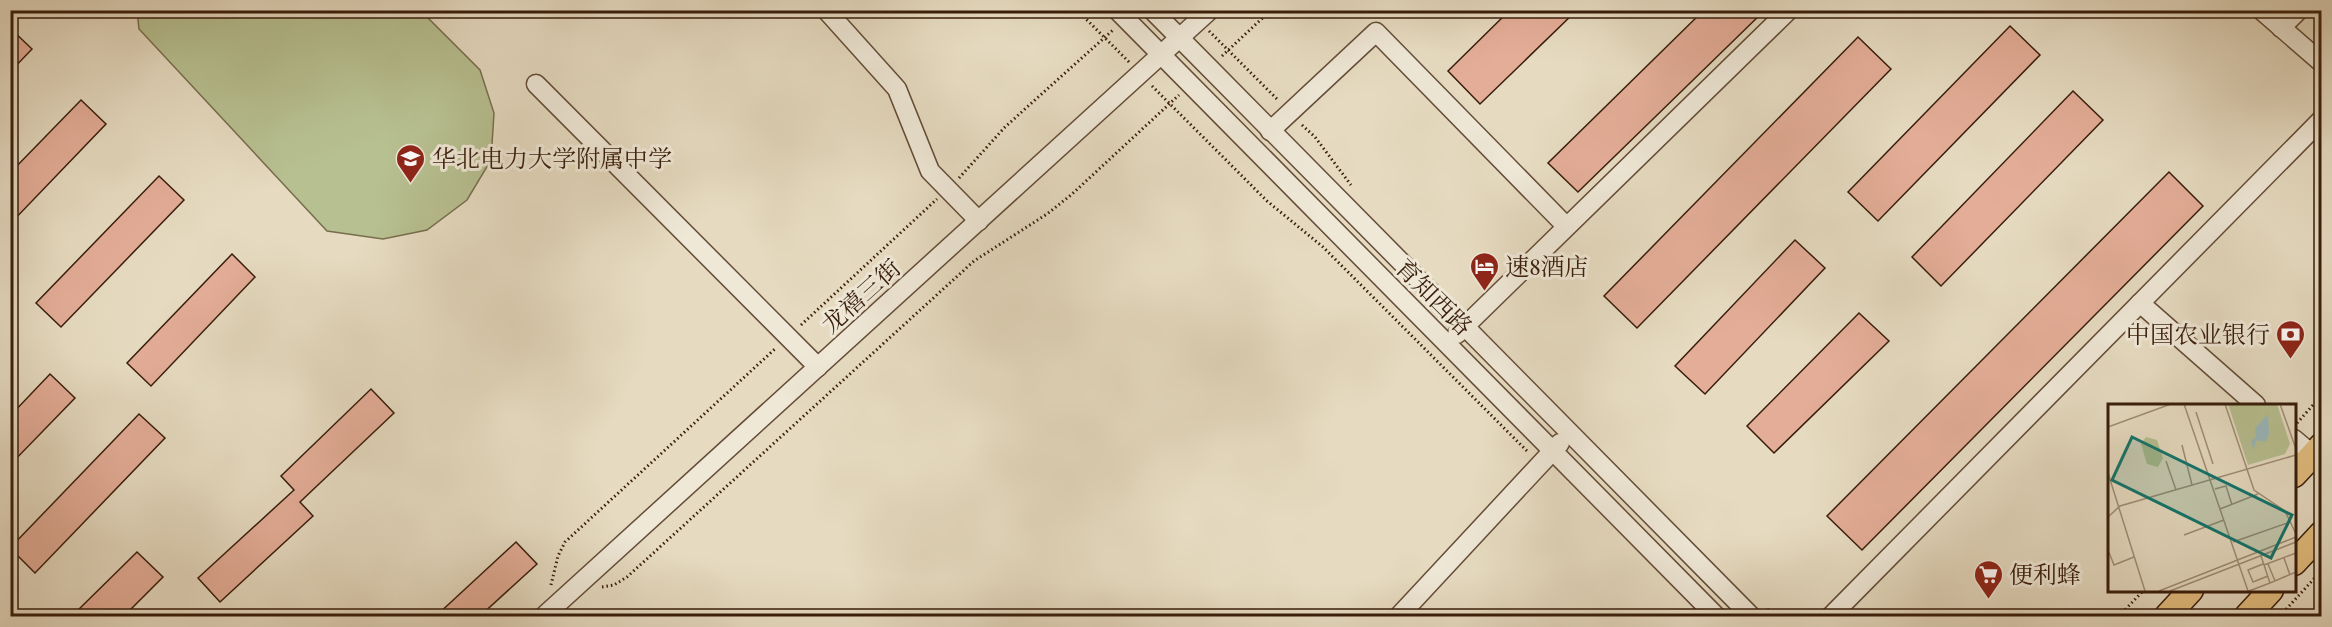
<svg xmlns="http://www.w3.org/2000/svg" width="2332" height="627" viewBox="0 0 2332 627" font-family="'EB Garamond','Noto Serif SC',serif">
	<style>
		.green { fill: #b7c091; stroke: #786e4e; stroke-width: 1.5 }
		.building { fill: #e4ad98; stroke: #381d0b; stroke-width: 1.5 }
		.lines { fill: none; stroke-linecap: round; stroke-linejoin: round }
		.minor-casing { stroke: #644c38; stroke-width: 21 }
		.major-casing { stroke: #381d0b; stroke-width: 27 }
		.path { stroke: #381d0b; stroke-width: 3; stroke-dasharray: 1.5 3; stroke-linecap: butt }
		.minor { stroke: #efe8d7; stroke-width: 18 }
		.major { stroke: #e3be80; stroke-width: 24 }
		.labels { text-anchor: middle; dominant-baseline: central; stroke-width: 6; stroke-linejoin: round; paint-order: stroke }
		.poi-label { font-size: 24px; fill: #381d0b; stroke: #efe8d7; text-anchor: start }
		.street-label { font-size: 24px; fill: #381d0b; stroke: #efe8d7 }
		.inset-road { fill: none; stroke: #a08f78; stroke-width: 1.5 }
		.view { fill: #0f766e; fill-opacity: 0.15; stroke: #0f766e; stroke-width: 3 }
		.inset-edge { fill: none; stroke: #381d0b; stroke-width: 3 }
	</style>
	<rect width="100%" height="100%" fill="#e6dbc1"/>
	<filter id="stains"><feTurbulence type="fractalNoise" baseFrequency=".00333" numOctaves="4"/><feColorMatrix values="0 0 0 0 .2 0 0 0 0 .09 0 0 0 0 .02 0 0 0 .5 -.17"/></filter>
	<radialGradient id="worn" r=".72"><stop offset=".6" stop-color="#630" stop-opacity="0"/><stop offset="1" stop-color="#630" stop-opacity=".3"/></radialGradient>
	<!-- green -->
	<path class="green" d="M137 11H421L480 70 494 113 491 160 467 200 427 230 383 239 327 231 139 29Z"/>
	<!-- building -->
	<g class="building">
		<path d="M1510 10H1577L1480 104 1448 71Z"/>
		<path d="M1704 10H1765L1578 192 1548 163Z"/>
		<path d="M2010 26 2040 55 1878 221 1848 192Z"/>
		<path d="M10 28 32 49 10 72Z"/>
		<path d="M1858 37 1891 69 1637 328 1604 296Z"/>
		<path d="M2073 91 2103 120 1941 286 1912 257Z"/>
		<path d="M81 100 106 124 10 224V173Z"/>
		<path d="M2169 172 2203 206 1862 550 1827 516Z"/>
		<path d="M159 176 184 200 61 327 36 303Z"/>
		<path d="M1795 240 1825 268 1705 394 1675 366Z"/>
		<path d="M232 254 255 277 151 386 127 363Z"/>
		<path d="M1859 313 1889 341 1774 453 1747 426Z"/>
		<path d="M50 374 75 398 10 465V416Z"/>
		<path d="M371 389 394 413 300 502 313 516 220 602 198 578 294 490 281 476Z"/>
		<path d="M139 414 165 438 35 573 10 548Z"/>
		<path d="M516 542 537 564 480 616H436Z"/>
		<path d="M137 552 163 577 124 616H72Z"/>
	</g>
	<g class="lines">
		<defs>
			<g id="minor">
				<path d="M826 10 897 89 930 171 979 221"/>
				<path d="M1117 10 1716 616"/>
				<path d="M1152 10 1751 616"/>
				<path d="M2261 10 2322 63"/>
				<path d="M2281 28 2299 10"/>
				<path d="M536 84 818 367"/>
				<path d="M1270 131 1376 32 1566 226"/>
				<path d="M2140 303 2256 405"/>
				<path d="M1457 334 1789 10"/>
				<path d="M2294 439 2313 455"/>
				<path d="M544 616 1210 10"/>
				<path d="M1399 616 1560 443"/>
				<path d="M1831 616 2322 119"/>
			</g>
			<g id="major">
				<path d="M2294 475 2322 445"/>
				<path d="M2294 563 2322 533"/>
				<path d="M2167 616 2191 590"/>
				<path d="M2247 616 2271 590"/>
			</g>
		</defs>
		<!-- minor casing -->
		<use href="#minor" class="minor-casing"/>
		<!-- major casing -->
		<use href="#major" class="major-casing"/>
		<!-- path -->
		<g class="path">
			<path d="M1077 10 1129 62"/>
			<path d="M1209 31 1279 101"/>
			<path d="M1222 56 1271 10"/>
			<path d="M1152 86 1267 201 1323 247 1528 452"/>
			<path d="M1302 125 1315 137 1351 185"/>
			<path d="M959 178 1005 127 1114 29"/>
			<path d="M801 325 937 199"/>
			<path d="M2297 423 2322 395"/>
			<path d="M551 585 558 556 565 542 776 348"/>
			<path d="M602 587 614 585 627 577 974 261 1047 214 1071 195 1179 95"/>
			<path d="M1767 609 1774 616"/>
			<path d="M10 614 13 616"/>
			<path d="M2119 616 2144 590"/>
			<path d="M2280 616 2322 570"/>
		</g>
		<!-- minor -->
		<use href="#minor" class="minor"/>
		<!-- major -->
		<use href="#major" class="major"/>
	</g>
	<!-- icons -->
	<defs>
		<symbol id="school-pin" viewBox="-11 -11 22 30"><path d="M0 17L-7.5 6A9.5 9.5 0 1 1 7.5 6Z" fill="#8f2418" stroke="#efe8d7"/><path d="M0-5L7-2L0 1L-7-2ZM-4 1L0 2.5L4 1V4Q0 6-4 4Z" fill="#fff"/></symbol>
		<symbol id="hotel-pin" viewBox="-11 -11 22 30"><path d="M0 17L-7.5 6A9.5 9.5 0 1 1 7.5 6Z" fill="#8f2418" stroke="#efe8d7"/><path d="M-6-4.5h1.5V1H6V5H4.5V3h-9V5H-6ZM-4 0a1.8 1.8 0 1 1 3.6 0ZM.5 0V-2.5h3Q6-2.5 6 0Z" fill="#fff"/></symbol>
		<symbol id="bank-pin" viewBox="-11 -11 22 30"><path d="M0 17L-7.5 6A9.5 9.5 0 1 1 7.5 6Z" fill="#8f2418" stroke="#efe8d7"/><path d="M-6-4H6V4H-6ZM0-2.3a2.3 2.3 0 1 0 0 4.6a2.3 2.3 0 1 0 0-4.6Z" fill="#fff"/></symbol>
		<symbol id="supermarket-pin" viewBox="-11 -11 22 30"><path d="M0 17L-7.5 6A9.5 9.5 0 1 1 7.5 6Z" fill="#8f2418" stroke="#efe8d7"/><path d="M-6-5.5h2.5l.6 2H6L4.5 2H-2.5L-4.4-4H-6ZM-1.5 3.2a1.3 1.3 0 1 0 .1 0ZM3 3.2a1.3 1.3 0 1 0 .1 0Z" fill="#fff"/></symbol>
	</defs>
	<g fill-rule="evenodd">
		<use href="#school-pin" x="394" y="142" width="33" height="45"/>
		<use href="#hotel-pin" x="1468" y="250" width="33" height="45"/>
		<use href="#bank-pin" x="2274" y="318" width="33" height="45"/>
		<use href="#supermarket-pin" x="1972" y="558" width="33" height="45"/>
	</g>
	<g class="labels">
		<!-- poi labels -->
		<g class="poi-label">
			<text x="432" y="158">华北电力大学附属中学</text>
			<text x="1505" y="266">速8酒店</text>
			<text x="2270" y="334" text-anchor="end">中国农业银行</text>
			<text x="2009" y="574">便利蜂</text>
		</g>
		<!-- street labels -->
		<g class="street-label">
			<text transform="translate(861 296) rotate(-42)">龙禧三街</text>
			<text transform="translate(1434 297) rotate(45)">育知西路</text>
		</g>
	</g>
	<!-- overview -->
	<g transform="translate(2108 404)">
		<rect width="188" height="188" fill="#e6dbc1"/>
		<path d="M120 0H169L182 40 177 50 140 61ZM38 33 49 36 55 54 50 63 39 60 33 40Z" fill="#b7c091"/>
		<path d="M160 10 161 30 157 38 149 36 145 46 143 36 148 34 147 24Z" fill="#9ab9bc"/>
		<path class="inset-road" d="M76 0 140 187M117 0 146 86 177 107 188 130M172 0 188 45M88 8 105 60M0 23 63 0M74 41 84 81M58 57 68 86M0 69 37 187M107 85 118 82 124 101M112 105 150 90M0 113 12 102 188 51M76 131 116 116M125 138 182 118M0 146 6 161 26 153M153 152 162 179 188 168M176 154 182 171M155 160 140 166 145 178 160 172M160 160 167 177M156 161 188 149M51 187 188 133M62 187 188 138M141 187 162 179"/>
		<path class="view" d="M24 33 184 111 163 154 4 76Z"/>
		<rect width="188" height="188" class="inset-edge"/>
	</g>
	<!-- margin -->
	<rect width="2332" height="627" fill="none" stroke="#e6dbc1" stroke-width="36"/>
	<rect x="12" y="12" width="2308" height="603" fill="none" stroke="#381d0b" stroke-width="3"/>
	<rect x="18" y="18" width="2296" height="591" fill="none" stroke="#381d0b" stroke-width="1.5"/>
	<rect width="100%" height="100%" filter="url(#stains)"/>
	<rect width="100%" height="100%" fill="url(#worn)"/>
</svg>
